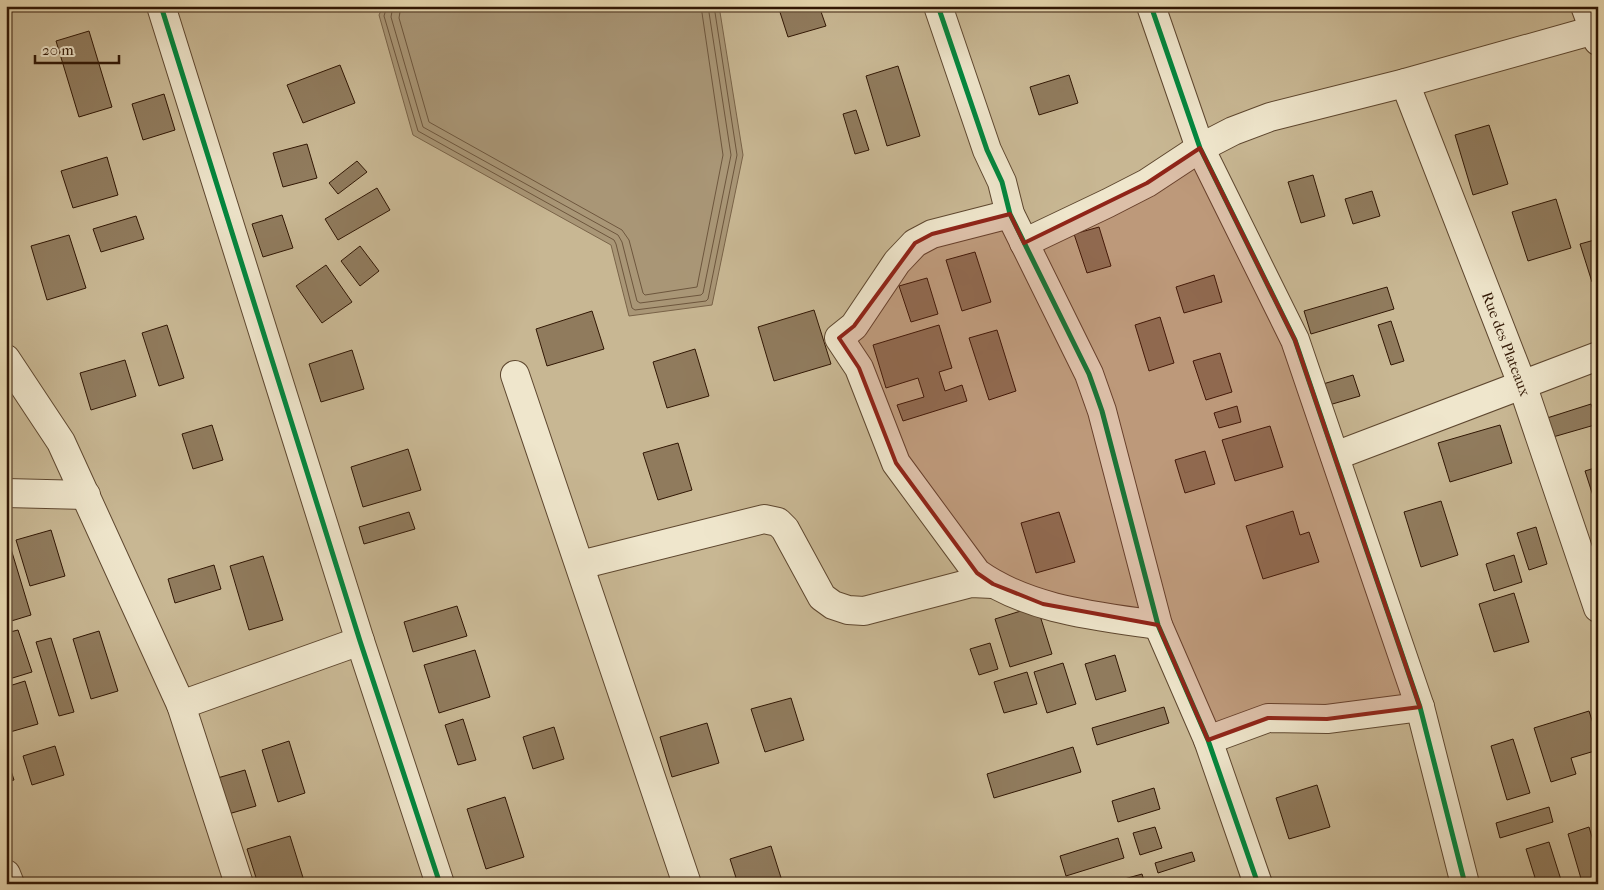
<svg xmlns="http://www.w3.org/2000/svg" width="1604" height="890" viewBox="0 0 1604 890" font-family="'IM FELL French Canon',serif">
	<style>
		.green { fill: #c8b793; stroke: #7c674c }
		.water { fill: #a99676; stroke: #796348 }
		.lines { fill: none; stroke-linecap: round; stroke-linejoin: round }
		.shore { stroke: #6d563d; stroke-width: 1 }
		.building { fill: #907b5d; stroke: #311704 }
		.minor-casing { stroke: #5e472f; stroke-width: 30 }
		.minor { stroke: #efe6cc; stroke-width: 28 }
		.cycleway-casing { stroke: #efe6cc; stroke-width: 8 }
		.cycleway { stroke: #00873e; stroke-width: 5 }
		.marked { fill: #8f2418; fill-opacity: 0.2; stroke: #8f2418; stroke-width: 4; stroke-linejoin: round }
		.labels { text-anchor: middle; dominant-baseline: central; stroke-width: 4; stroke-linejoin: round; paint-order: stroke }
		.street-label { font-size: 15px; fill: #311704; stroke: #efe6cc }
	</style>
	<rect width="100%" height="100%" fill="#e7d8b0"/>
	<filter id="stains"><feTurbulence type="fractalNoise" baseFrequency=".004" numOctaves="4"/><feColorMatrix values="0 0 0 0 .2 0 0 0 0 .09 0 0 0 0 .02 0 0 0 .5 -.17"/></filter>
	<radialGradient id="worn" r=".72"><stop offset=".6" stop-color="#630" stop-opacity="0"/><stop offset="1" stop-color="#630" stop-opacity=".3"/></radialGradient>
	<!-- green -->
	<rect class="green" x="6" y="6" width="1592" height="878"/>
	<!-- water -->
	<path class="water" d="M383 6H719L743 155 712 305 629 316 611 245 413 135 379 15Z"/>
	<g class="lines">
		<!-- shore -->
		<g class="shore">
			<path d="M387 6 384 16 418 131 614 240 616 244 632 308 635 310 706 301 708 299 737 155 714 6"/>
			<path d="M393 6 391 17 423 127 618 235 622 242 637 301 640 303 701 295 703 293 731 155 708 6"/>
			<path d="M401 6 399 18 429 122 622 230 629 240 643 293 645 295 697 287 723 155 701 6"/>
		</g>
	</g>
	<!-- building -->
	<g class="building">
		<path d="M778 6H819L826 26 788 37Z"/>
		<path d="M89 31 112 107 79 117 56 41Z"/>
		<path d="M340 65 355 103 303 123 287 85Z"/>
		<path d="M898 66 920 136 887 146 866 76Z"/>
		<path d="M1069 75 1078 103 1039 115 1030 87Z"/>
		<path d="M164 94 175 130 143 140 132 104Z"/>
		<path d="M856 110 869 150 855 154 843 114Z"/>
		<path d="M1489 125 1508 184 1473 195 1455 135Z"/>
		<path d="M307 144 317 178 283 187 273 153Z"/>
		<path d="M107 157 118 195 73 208 61 171Z"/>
		<path d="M357 161 367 172 338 194 329 183Z"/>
		<path d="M1313 175 1325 216 1301 223 1288 182Z"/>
		<path d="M377 188 390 210 338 240 325 219Z"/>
		<path d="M1372 191 1380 216 1353 224 1345 199Z"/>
		<path d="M1556 199 1571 248 1528 261 1512 212Z"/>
		<path d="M282 215 293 248 263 257 252 224Z"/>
		<path d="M136 216 144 239 101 252 93 229Z"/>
		<path d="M1099 227 1111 266 1087 273 1074 234Z"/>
		<path d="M69 235 86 288 47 300 31 246Z"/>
		<path d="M1598 239V280L1592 282 1580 244Z"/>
		<path d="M360 246 379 271 360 286 341 261Z"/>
		<path d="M975 252 991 302 962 311 946 260Z"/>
		<path d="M326 265 352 302 322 323 296 286Z"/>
		<path d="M1214 275 1222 302 1184 313 1176 287Z"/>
		<path d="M927 278 938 314 911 322 899 286Z"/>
		<path d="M1387 287 1394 309 1311 334 1304 311Z"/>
		<path d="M814 310 831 364 774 381 758 327Z"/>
		<path d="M592 311 604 349 547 366 536 329Z"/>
		<path d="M1160 317 1174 363 1149 371 1135 325Z"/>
		<path d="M1391 321 1404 361 1391 365 1378 325Z"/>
		<path d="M167 325 184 378 159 386 142 333Z"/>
		<path d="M939 325 952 368 939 372 945 391 962 385 967 401 903 421 897 405 924 397 918 378 886 388 873 345Z"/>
		<path d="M997 330 1016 391 989 400 969 338Z"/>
		<path d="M695 349 709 396 667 408 653 362Z"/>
		<path d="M352 350 364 389 321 402 309 364Z"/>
		<path d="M1220 353 1232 392 1206 400 1193 361Z"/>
		<path d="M125 360 136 396 91 410 80 373Z"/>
		<path d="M1353 375 1360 396 1329 405 1323 384Z"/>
		<path d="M1591 404 1598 424 1553 437 1547 418Z"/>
		<path d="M1237 406 1241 422 1219 428 1214 413Z"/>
		<path d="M212 425 223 460 193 469 182 434Z"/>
		<path d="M1500 425 1512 463 1450 482 1438 443Z"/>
		<path d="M1270 426 1283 467 1235 481 1222 440Z"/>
		<path d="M678 443 692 490 658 500 643 453Z"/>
		<path d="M408 449 421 490 363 507 351 467Z"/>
		<path d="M1205 451 1215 484 1185 493 1175 460Z"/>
		<path d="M1598 467V501L1595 502 1585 471Z"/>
		<path d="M1441 501 1458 555 1421 567 1404 512Z"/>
		<path d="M1293 511 1300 535 1309 532 1319 562 1263 579 1246 526Z"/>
		<path d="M409 512 415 529 364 544 359 527Z"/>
		<path d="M1059 512 1075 562 1036 573 1021 523Z"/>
		<path d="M1536 527 1547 564 1529 570 1517 533Z"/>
		<path d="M51 530 65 576 30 586 16 540Z"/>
		<path d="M8 539 31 615 8 622 6 617V540Z"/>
		<path d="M1514 555 1522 582 1494 591 1486 564Z"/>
		<path d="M263 556 283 620 249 630 230 566Z"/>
		<path d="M214 565 221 589 175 603 168 579Z"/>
		<path d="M1514 593 1529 642 1494 652 1479 604Z"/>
		<path d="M457 606 467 636 413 652 404 622Z"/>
		<path d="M1037 606 1052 654 1010 667 995 619Z"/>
		<path d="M18 630 32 672 6 680V633Z"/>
		<path d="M99 631 118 691 91 699 73 639Z"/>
		<path d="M51 638 74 712 59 716 36 642Z"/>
		<path d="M990 643 998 669 979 675 970 649Z"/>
		<path d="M475 650 490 697 439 713 424 665Z"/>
		<path d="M1115 655 1126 691 1096 700 1085 664Z"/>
		<path d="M1063 663 1076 704 1047 713 1034 672Z"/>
		<path d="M1027 672 1037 704 1004 713 994 682Z"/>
		<path d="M25 681 38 724 10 732 6 720V687Z"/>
		<path d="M791 698 804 740 765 752 751 709Z"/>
		<path d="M1164 707 1169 723 1097 745 1092 728Z"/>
		<path d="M1589 711 1598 739V750L1571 758 1576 774 1551 782 1534 728Z"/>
		<path d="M463 719 476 760 458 765 445 725Z"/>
		<path d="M707 723 719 763 672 777 660 737Z"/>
		<path d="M554 727 564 759 533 769 523 737Z"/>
		<path d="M1513 739 1530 793 1507 800 1491 746Z"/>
		<path d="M289 741 305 793 278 802 262 750Z"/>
		<path d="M55 746 64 775 32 785 23 756Z"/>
		<path d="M1073 747 1081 772 994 798 987 774Z"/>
		<path d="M6 755 14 780 6 782Z"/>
		<path d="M245 770 256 806 225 815 214 779Z"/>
		<path d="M1317 785 1330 827 1289 839 1276 798Z"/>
		<path d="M1154 788 1160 809 1118 822 1112 801Z"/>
		<path d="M505 797 524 857 486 869 467 809Z"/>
		<path d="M1549 807 1553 822 1500 838 1496 823Z"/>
		<path d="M1155 827 1162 848 1140 855 1133 833Z"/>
		<path d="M1589 827 1598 857V877L1582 882 1568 834Z"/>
		<path d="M290 836 305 884H258L247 849Z"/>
		<path d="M1118 838 1124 858 1066 876 1060 856Z"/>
		<path d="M1549 842 1562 883 1537 884 1526 849Z"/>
		<path d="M771 846 783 884H738L730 859Z"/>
		<path d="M1192 852 1195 861 1158 873 1155 863Z"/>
		<path d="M1142 874 1145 884H1110V883Z"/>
	</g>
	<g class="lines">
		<defs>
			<g id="minor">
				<path d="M161 6 360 641 440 884"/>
				<path d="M938 6 987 150 1002 182 1010 214 1089 374 1102 411 1158 625 1208 740 1258 884"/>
				<path d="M1151 6 1200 148 1295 340 1420 707 1465 884"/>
				<path d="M1585 6 1598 41"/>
				<path d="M1405 83 1522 384 1598 608"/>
				<path d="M1010 214 932 234 915 243 897 262 854 326 839 338 859 368 896 463 977 573C1029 610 1096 616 1158 625"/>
				<path d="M1024 243 1108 203 1147 183 1200 148 1233 131 1270 117 1405 83 1598 29"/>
				<path d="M6 359 61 442 181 705 239 884"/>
				<path d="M515 375 687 884"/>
				<path d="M1335 456 1598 356"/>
				<path d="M6 493 86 495"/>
				<path d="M580 565 764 519 778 522 785 529 822 597 833 605 848 610 864 611 971 583 993 584"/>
				<path d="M181 705 360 641"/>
				<path d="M1208 740 1268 718 1327 719 1420 707"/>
				<path d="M6 874 10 884"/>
			</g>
		</defs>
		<!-- minor casing -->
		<use href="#minor" class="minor-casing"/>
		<!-- minor -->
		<use href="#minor" class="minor"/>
		<defs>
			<g id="cycleway">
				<path d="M161 6 360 641 440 884"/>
				<path d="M938 6 987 150 1002 182 1010 214 1089 374 1102 411 1158 625 1208 740 1258 884"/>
				<path d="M1151 6 1200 148 1295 340 1420 707 1465 884"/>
			</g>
		</defs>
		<!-- cycleway casing -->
		<use href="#cycleway" class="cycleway-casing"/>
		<!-- cycleway -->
		<use href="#cycleway" class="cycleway"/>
	</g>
	<!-- marked area -->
	<path class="marked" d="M1200 148 1295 340 1420 707 1327 719 1268 718 1208 740 1158 625 1043 604 993 584 977 573 896 463 859 368 839 338 854 326 915 243 932 234 1010 214 1024 243 1147 183Z"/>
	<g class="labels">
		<!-- street labels -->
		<g class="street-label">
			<text transform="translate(1506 344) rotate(69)">Rue des Plateaux</text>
		</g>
	</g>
	<!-- margin -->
	<rect width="1604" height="890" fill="none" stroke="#e7d8b0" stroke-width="25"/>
	<rect x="8" y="8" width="1589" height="875" fill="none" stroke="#311704" stroke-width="2.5"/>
	<rect x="12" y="12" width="1579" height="865" fill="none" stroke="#311704"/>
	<!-- scale -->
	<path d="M35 55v8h84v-8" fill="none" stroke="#311704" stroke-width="2.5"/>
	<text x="42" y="55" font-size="15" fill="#311704" stroke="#efe6cc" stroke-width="4" paint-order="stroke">20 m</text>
	<rect width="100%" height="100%" filter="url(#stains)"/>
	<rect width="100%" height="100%" fill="url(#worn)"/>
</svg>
